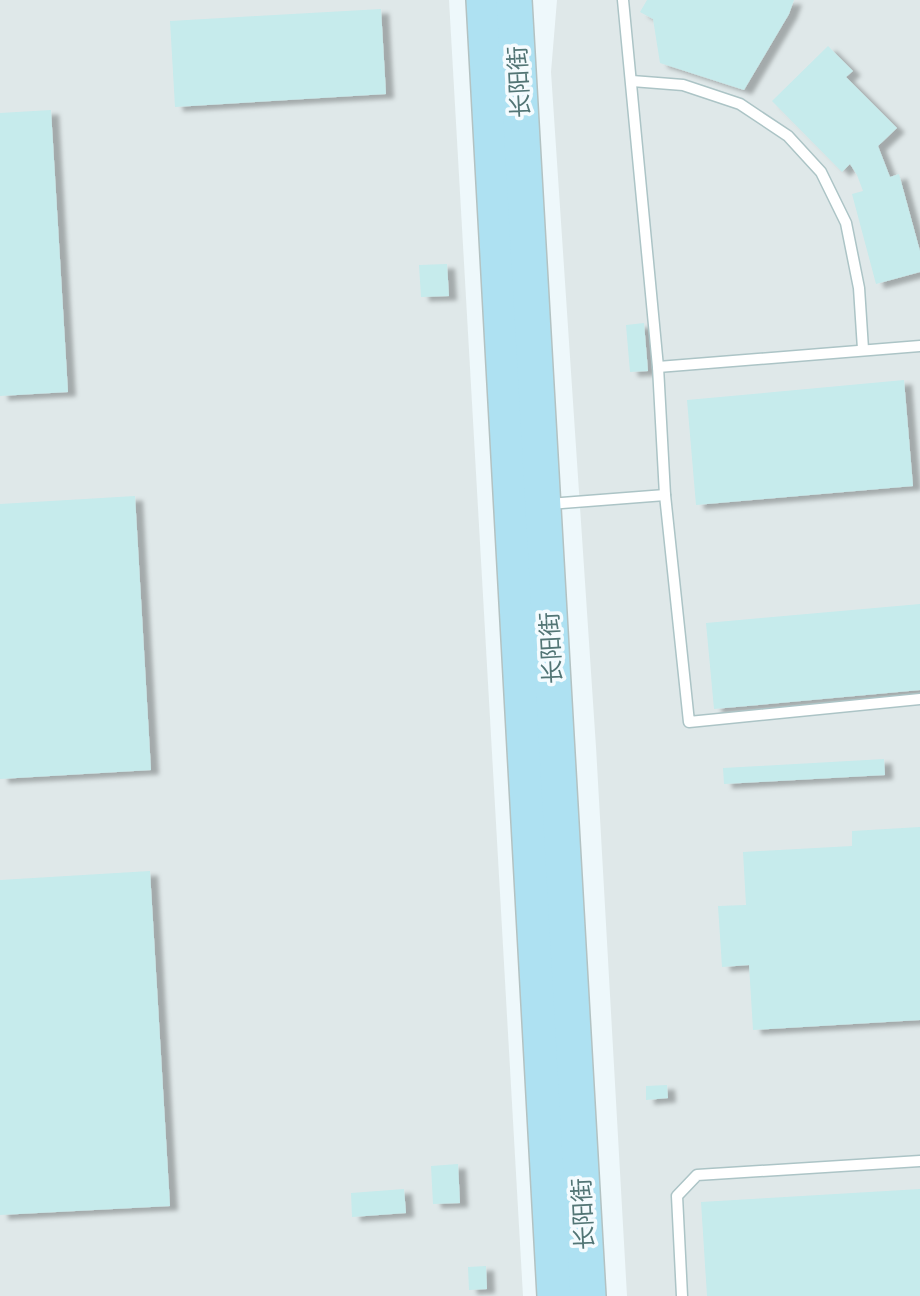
<svg xmlns="http://www.w3.org/2000/svg" width="920" height="1296" viewBox="0 0 920 1296" font-family="Jost,'Noto Sans SC',sans-serif">
	<style>
		.industrial { fill: #dfe8e9 }
		.building { fill: #c6ebec; filter: url(#shadow) }
		.lines { fill: none; stroke-linecap: round; stroke-linejoin: round }
		.lane-casing { stroke: #acc4c6; stroke-width: 13 }
		.primary-casing { stroke: #b3c2c2; stroke-width: 38 }
		.lane { stroke: #fff; stroke-width: 10 }
		.primary { stroke: #aee1f2; stroke-width: 35 }
		.labels { text-anchor: middle; dominant-baseline: central; stroke-width: 7; stroke-linejoin: round; paint-order: stroke }
		.street-label { font-size: 24px; fill: #527575; stroke: #f4fbfe }
	</style>
	<defs>
		<filter id="shadow"><feDropShadow dx="8" dy="4.5" stdDeviation="2" flood-color="#0004"/></filter>
	</defs>
	<rect width="100%" height="100%" fill="#eef8fb"/>
	<!-- industrial -->
	<g class="industrial">
		<path d="M0 0H449L523 1296H0Z"/>
		<path d="M557 0H920V1296H627L596 747 551 72Z"/>
	</g>
	<!-- building -->
	<g class="building">
		<path d="M647 0H794L789 14 744 90 660 63 653 19 640 12Z"/>
		<path d="M381 9 386 94 175 107 170 21Z"/>
		<path d="M828 46 853 71 846 77 897 128 878 146 890 177 899 174 920 251V272L876 284 852 194 863 191 857 175 850 164 842 172 772 101Z"/>
		<path d="M51 110 68 392 0 396V113Z"/>
		<path d="M447 264 449 296 421 297 419 265Z"/>
		<path d="M644 323 648 371 630 372 626 325Z"/>
		<path d="M904 380 913 486 696 505 687 400Z"/>
		<path d="M135 496 151 770 0 779V504Z"/>
		<path d="M920 604V690L714 709 706 623Z"/>
		<path d="M884 759 885 775 724 784 723 768Z"/>
		<path d="M920 827V1020L753 1030 749 965 722 967 718 906 746 905 743 852 852 846V831Z"/>
		<path d="M150 871 170 1206 0 1215V880Z"/>
		<path d="M667 1085 668 1098 646 1100V1086Z"/>
		<path d="M458 1164 460 1203 433 1204 431 1166Z"/>
		<path d="M404 1189 406 1213 352 1217 351 1193Z"/>
		<path d="M920 1189V1296H707L701 1202Z"/>
		<path d="M486 1266 487 1289 469 1290 468 1267Z"/>
	</g>
	<g class="lines">
		<defs>
			<g id="lane">
				<path d="M623 0 658 367 665 495 689 722 920 699"/>
				<path d="M632 81 683 85 740 104 788 136 821 172 846 223 859 288 863 349"/>
				<path d="M658 367 920 346"/>
				<path d="M549 504 665 495"/>
				<path d="M682 1296 677 1196 697 1175 920 1161"/>
			</g>
			<g id="primary">
				<path d="M484 0 555 1296"/>
				<path d="M514 0 588 1296"/>
			</g>
		</defs>
		<!-- lane casing -->
		<use href="#lane" class="lane-casing"/>
		<!-- primary casing -->
		<use href="#primary" class="primary-casing"/>
		<!-- lane -->
		<use href="#lane" class="lane"/>
		<!-- primary -->
		<use href="#primary" class="primary"/>
	</g>
	<g class="labels">
		<!-- street labels -->
		<g class="street-label">
			<text transform="translate(519 82) rotate(-93)">长阳街</text>
			<text transform="translate(551 648) rotate(-93)">长阳街</text>
			<text transform="translate(583 1214) rotate(-93)">长阳街</text>
		</g>
	</g>
</svg>
